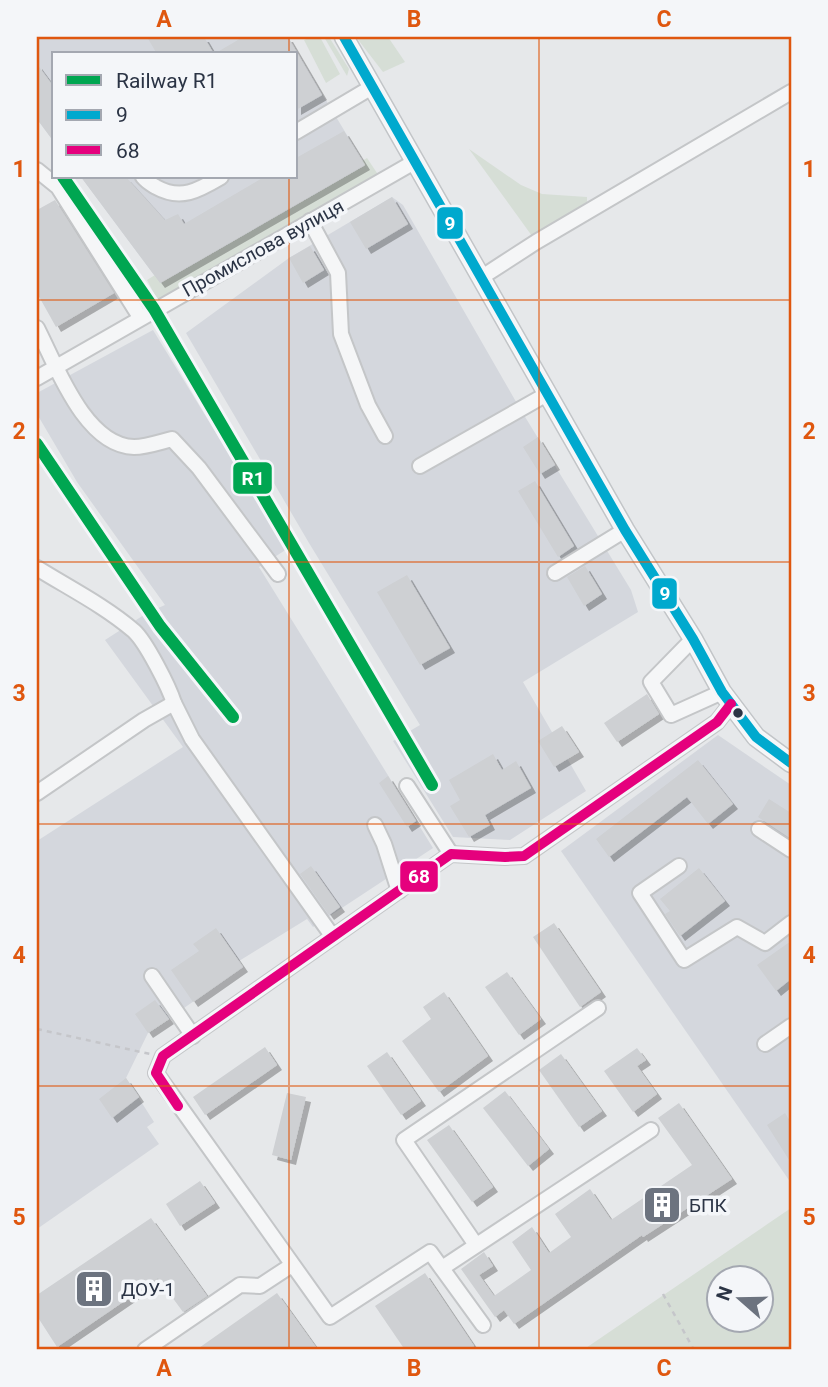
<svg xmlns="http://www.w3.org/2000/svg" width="828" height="1387" viewBox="0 0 828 1387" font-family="Roboto,sans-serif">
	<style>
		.built { fill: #d4d7dd }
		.green { fill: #d6ded6; fill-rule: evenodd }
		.building { fill: #ced0d3; filter: url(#shadow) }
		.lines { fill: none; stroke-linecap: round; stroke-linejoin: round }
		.minor-casing { stroke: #c4c6c8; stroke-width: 18 }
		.major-casing { stroke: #c2c5c8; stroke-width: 21 }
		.path { stroke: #c5c6ca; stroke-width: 2.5; stroke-dasharray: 5 5; stroke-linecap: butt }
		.minor { stroke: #f5f6f7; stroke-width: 14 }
		.major { stroke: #f8f8f8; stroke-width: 18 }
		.bus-1-casing { stroke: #f4f6f9; stroke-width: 16 }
		.bus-2-casing { stroke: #f4f6f9; stroke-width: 16 }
		.bus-1 { stroke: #00a9ce; stroke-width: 10 }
		.bus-2 { stroke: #e5007d; stroke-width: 10 }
		.rail-1-casing { stroke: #f4f6f9; stroke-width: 18 }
		.rail-1 { stroke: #00a651; stroke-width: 12 }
		.grid { fill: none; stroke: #df570f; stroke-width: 2; stroke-opacity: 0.55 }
		.bus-dot { fill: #2b3445; stroke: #f4f6f9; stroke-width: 2.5 }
		.labels { text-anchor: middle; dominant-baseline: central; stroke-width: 7; stroke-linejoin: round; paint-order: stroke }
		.street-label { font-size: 19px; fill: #2b3445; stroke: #f4f6f9 }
		.poi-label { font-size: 19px; fill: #2b3445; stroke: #f4f6f9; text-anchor: start }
		.line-badge { stroke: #f4f6f9; stroke-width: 2.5 }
		.badge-label { font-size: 19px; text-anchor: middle; font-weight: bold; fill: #fff }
		.neatline { fill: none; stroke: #df570f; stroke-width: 2.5 }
		.grid-label { font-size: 23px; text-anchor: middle; font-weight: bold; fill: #df570f }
	</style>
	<defs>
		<filter id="shadow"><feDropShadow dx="5" dy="5" stdDeviation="0" flood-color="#0004"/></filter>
	</defs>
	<rect width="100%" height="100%" fill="#e6e8ea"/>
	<!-- built -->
	<g class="built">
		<path d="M37 37H288L365 165 160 283 81 177H296V54H54V142L37 119Z"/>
		<path d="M392 197 403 205 519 407 631 590 638 612 523 682 586 791 510 840 453 837 393 741 420 725 309 543 186 333 289 258Z"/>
		<path d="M153 330 287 549 259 567 433 848 313 927 307 919 239 961 243 967 148 1033 126 1078 154 1122 147 1127 159 1144 37 1229V841L183 747 105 640 147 613 165 605 77 482 37 414V393Z"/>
		<path d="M718 735 791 785V1183L561 851Z"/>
	</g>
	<!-- green -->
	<g class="green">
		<path d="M311 37H320L340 74 326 83 304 40Z"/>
		<path d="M324 37H329L349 69 347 76Z"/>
		<path d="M356 37H388L405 62 383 72Z"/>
		<path d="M469 149 521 185 542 194 587 197V202L532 236Z"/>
		<path d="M367 158 379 176 158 301 147 280 155 275 161 283 364 166 362 161Z"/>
		<path d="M791 1208V1350H583ZM762 1278V1320H720V1278Z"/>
	</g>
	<!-- building -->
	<g class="building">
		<path d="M147 37H204L214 54 243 37H288L322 95 296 110V54H157Z"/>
		<path d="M37 64 54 87V142L37 119Z"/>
		<path d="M344 131 365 165 160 283 81 177H126L165 220 178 214 184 224 264 177H296V158Z"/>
		<path d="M392 197 408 224 366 249 350 222Z"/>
		<path d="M55 200 114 293 56 327 37 293V210Z"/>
		<path d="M310 246 324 270 303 283 289 258Z"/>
		<path d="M538 437 555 465 540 474 523 447Z"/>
		<path d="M535 481 574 546 558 557 518 491Z"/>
		<path d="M585 566 602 594 584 606 567 577Z"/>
		<path d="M407 575 450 648 420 665 377 592Z"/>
		<path d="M647 694 659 714 617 742 604 723Z"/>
		<path d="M562 726 579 752 554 767 538 741Z"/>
		<path d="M493 754 502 770 516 761 531 788 485 815 490 825 469 837 450 806 460 800 449 780Z"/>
		<path d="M698 760 733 804 708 824 687 797 609 857 596 839Z"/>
		<path d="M388 776 416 821 407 827 379 783Z"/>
		<path d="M769 799 791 813V839L758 817Z"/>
		<path d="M311 866 340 907 329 915 300 874Z"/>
		<path d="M699 868 725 901 680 936 665 914 670 911 660 899Z"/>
		<path d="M554 923 601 992 580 1007 533 937Z"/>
		<path d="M216 928 243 967 193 1002 171 970 199 951 193 944Z"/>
		<path d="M791 941V979L776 991 757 965Z"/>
		<path d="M507 972 541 1019 519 1035 485 987Z"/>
		<path d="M444 992 488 1056 439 1092 402 1041 431 1019 423 1007Z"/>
		<path d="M155 1000 169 1019 148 1033 135 1014Z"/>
		<path d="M265 1047 277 1065 205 1115 193 1097Z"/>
		<path d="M637 1048 646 1060 637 1066 657 1094 633 1112 604 1071Z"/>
		<path d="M387 1052 421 1101 401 1115 367 1066Z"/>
		<path d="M561 1054 602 1111 579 1127 539 1070Z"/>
		<path d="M126 1078 139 1097 112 1118 99 1099Z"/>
		<path d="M505 1091 549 1149 528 1166 483 1108Z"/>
		<path d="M287 1093 306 1097 291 1160 272 1155Z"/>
		<path d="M679 1103 732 1179 643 1237 642 1235 514 1324 504 1310 495 1317 461 1269 484 1252 493 1266 479 1275 494 1296 531 1270 512 1242 532 1227 549 1253 571 1237 555 1214 590 1189 611 1220 692 1165 658 1118Z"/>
		<path d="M785 1113 791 1123V1163L767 1125Z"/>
		<path d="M449 1125 493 1187 472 1202 427 1140Z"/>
		<path d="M200 1181 215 1203 180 1226 166 1204Z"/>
		<path d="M151 1218 207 1296 183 1312 158 1278 57 1347 37 1316V1295Z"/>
		<path d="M425 1273 474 1346 468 1350H405L375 1306Z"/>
		<path d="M277 1293 318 1350H196Z"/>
	</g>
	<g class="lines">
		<defs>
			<g id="minor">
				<path d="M296 132 372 87"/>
				<path d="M37 170 58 187 140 317"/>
				<path d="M143 177C147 182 151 184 156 187 181 201 199 190 221 177"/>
				<path d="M310 221 338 273 341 334 368 405 385 436"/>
				<path d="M482 277 536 242 791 92"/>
				<path d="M37 328C56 365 85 446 134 447 146 447 160 442 172 439L199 468 278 574"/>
				<path d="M37 378 416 161"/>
				<path d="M420 466 547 394"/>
				<path d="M37 568C69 588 105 606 134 631 146 642 169 687 174 703"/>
				<path d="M555 573 625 530"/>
				<path d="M693 639 651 682 671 715 722 692"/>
				<path d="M407 786 451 854"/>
				<path d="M37 793 144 720 174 703 192 739 333 937"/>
				<path d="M375 825 384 844 399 891"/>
				<path d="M759 829 791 850"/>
				<path d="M679 866 640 893 684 960 737 927 765 943 791 923"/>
				<path d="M152 976 193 1036"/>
				<path d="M765 1044 791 1026"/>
				<path d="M476 1245 404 1140 598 1008"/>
				<path d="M442 1268 651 1130"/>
				<path d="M483 1325 430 1252 330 1317 156 1073 163 1056 451 854 505 857 524 856 717 722 731 704"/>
				<path d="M145 1350 240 1285 260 1286 292 1265"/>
			</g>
			<path id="major" d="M344 37 625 530 693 639 722 692 756 737 791 763"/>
		</defs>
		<!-- minor casing -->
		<use href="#minor" class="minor-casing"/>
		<!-- major casing -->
		<use href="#major" class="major-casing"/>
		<!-- path -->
		<g class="path">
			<path d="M37 1029 150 1054"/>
			<path d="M663 1294 694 1350"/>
		</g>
		<!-- minor -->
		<use href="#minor" class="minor"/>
		<!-- major -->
		<use href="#major" class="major"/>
		<defs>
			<path id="bus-1" d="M344 37 625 530 693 639 722 692 756 737 791 763"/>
			<path id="bus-2" d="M178 1106 156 1073 163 1056 451 854 505 857 524 856 717 722 731 704"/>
		</defs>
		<!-- bus-1 casing -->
		<use href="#bus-1" class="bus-1-casing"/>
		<!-- bus-2 casing -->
		<use href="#bus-2" class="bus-2-casing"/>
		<!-- bus-1 -->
		<use href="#bus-1" class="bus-1"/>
		<!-- bus-2 -->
		<use href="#bus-2" class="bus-2"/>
		<defs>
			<g id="rail-1">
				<path d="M63 177 154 309 432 785"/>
				<path d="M37 444 160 626 233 717"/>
			</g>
		</defs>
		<!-- rail-1 casing -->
		<use href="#rail-1" class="rail-1-casing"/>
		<!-- rail-1 -->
		<use href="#rail-1" class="rail-1"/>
	</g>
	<!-- grid -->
	<path class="grid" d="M289 37V54M539 37V1350M289 177V1350M37 300H791M37 562H791M37 824H791M37 1086H791"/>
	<!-- icons -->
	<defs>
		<symbol id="building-square" viewBox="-11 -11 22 22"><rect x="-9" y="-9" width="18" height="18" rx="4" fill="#6c737f" stroke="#f4f6f9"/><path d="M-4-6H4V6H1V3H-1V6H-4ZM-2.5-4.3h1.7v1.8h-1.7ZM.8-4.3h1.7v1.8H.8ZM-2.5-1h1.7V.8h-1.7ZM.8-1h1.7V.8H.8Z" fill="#fff"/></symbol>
	</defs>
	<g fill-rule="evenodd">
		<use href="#building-square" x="640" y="1183" width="44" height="44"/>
		<use href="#building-square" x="72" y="1267" width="44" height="44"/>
	</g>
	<!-- markers -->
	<circle class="bus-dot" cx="738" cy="713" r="6"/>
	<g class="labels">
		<!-- street labels -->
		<g class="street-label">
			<text transform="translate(263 248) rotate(-29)">Промислова вулиця</text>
		</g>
		<!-- poi labels -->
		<g class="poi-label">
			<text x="689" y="1205">БПК</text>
			<text x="121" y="1289">ДОУ-1</text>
		</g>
	</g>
	<g class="line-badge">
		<rect x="436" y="206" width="28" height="34" rx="7" fill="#00a9ce"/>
		<rect x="232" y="461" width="41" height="34" rx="7" fill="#00a651"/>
		<rect x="651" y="577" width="27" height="33" rx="7" fill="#00a9ce"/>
		<rect x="399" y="860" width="40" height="33" rx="7" fill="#e5007d"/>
	</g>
	<g class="badge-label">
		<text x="450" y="230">9</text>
		<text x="253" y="485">R1</text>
		<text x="665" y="600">9</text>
		<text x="419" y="883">68</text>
	</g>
	<!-- border -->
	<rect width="828" height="1387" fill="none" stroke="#f4f6f9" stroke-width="77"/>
	<!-- legend -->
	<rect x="52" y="52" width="245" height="126" fill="#f4f6f9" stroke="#a4a8b1" stroke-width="2"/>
	<rect x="66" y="75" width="35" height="10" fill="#00a651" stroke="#a4a8b1" stroke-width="2"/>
	<text x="116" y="88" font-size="21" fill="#2b3445">Railway R1</text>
	<rect x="66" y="110" width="35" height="10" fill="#00a9ce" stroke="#a4a8b1" stroke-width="2"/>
	<text x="116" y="122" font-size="21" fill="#2b3445">9</text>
	<rect x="66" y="145" width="35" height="10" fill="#e5007d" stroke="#a4a8b1" stroke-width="2"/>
	<text x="116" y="158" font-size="21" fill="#2b3445">68</text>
	<!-- north arrow -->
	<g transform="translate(740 1299) rotate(290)"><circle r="33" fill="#f4f6f9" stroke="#a4a8b1" stroke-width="2"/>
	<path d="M0-5L12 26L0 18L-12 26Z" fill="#6c737f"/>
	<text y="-10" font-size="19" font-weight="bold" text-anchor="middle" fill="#2b3445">N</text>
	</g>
	<rect x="38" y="38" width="752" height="1310" class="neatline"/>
	<g class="grid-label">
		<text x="164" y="27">A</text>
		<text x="414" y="27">B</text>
		<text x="664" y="27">C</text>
		<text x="19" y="177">1</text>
		<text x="809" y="177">1</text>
		<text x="19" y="439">2</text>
		<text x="809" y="439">2</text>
		<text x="19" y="701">3</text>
		<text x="809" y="701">3</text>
		<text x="19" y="963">4</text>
		<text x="809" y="963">4</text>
		<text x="19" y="1225">5</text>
		<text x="809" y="1225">5</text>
		<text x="164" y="1376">A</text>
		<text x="414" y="1376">B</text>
		<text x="664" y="1376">C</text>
	</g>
</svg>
